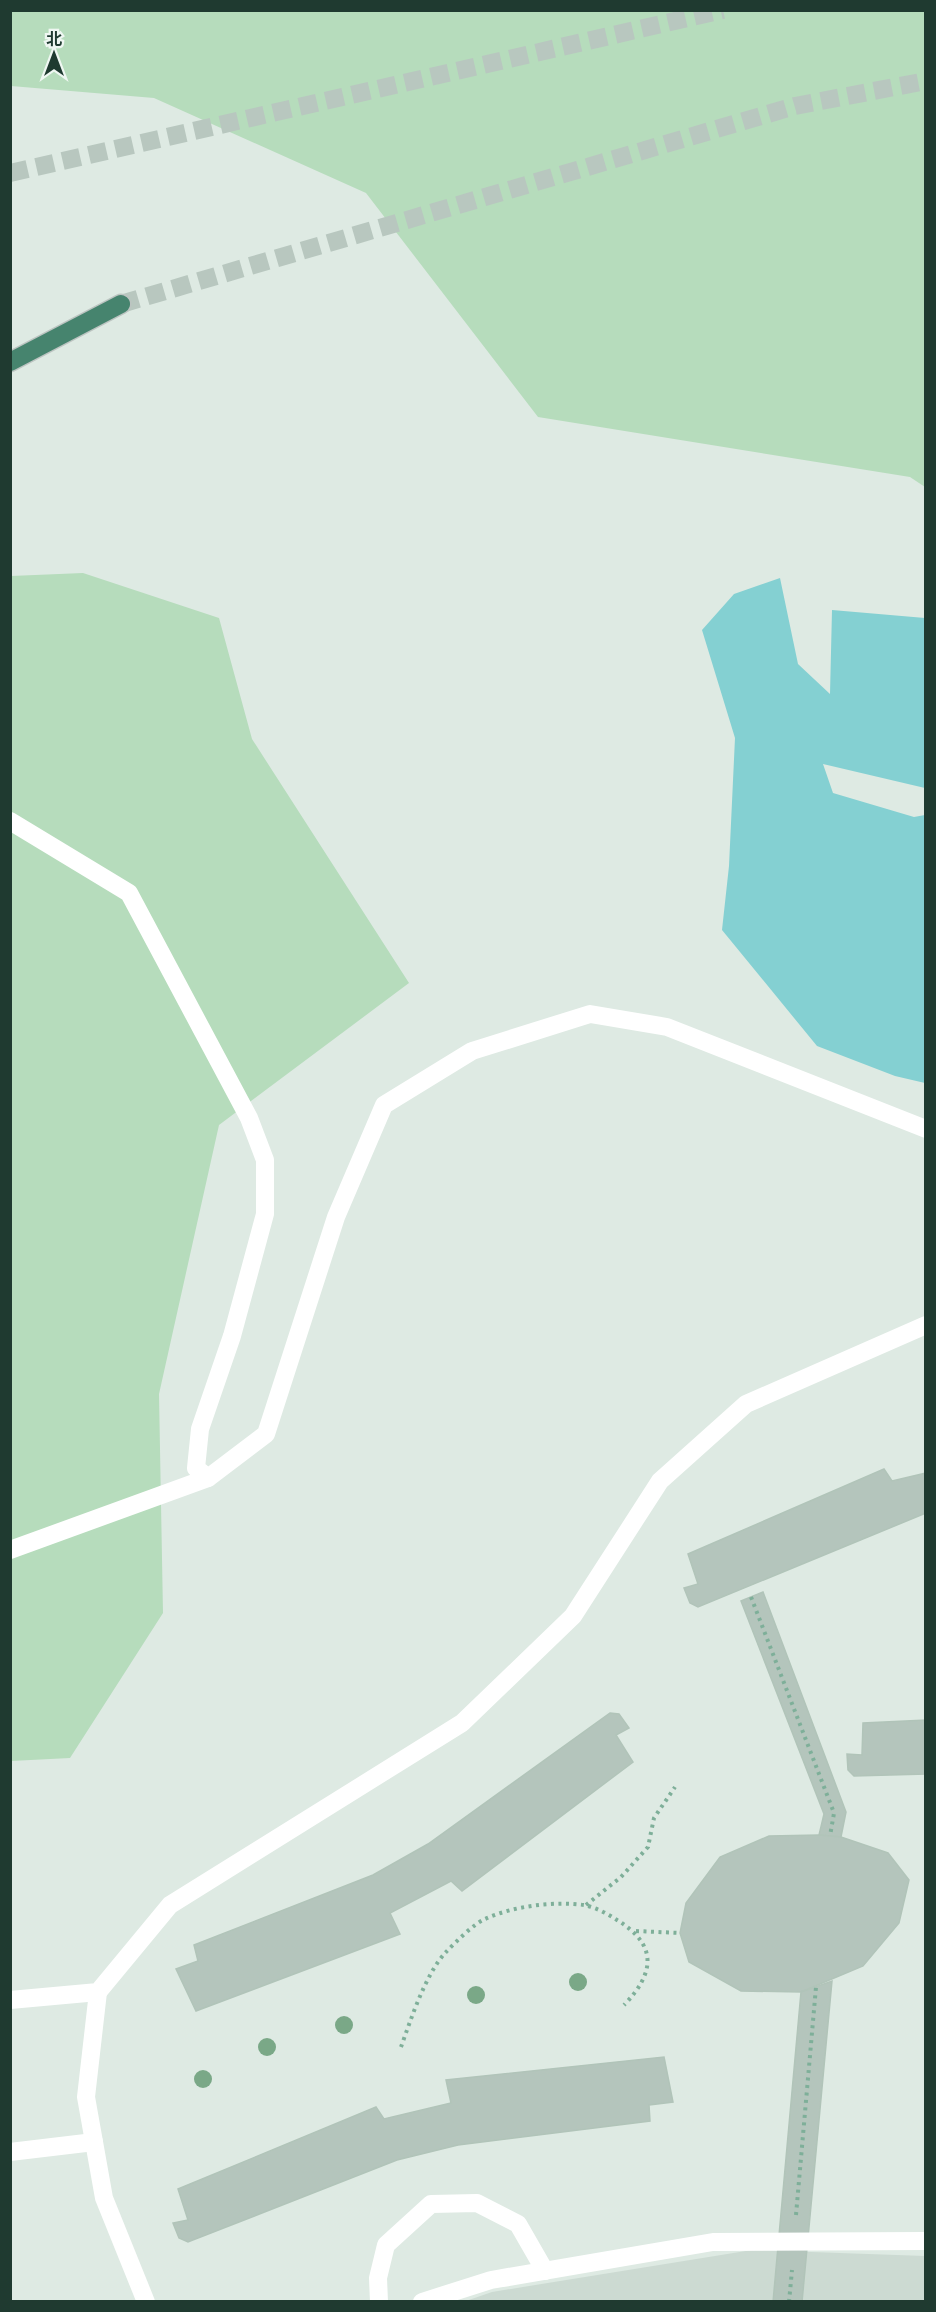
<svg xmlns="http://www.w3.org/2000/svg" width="936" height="2312" viewBox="0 0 936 2312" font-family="Quicksand,'Noto Sans SC',sans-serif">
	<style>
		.built { fill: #ccdad2 }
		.green { fill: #b6dcbc }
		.water { fill: #84d0d2 }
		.building { fill: #b4c5bc; stroke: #b1c4b9; stroke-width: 1.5 }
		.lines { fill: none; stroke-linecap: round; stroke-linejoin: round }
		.trunk-tunnel { stroke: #b8c7bf; stroke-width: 18; stroke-dasharray: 18 9; stroke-linecap: butt }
		.trunk-casing { stroke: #bcc4c1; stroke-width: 21 }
		.path { stroke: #7eaf99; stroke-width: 4; stroke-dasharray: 3 4.5; stroke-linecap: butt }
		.service { stroke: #fff; stroke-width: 18 }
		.minor { stroke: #fff; stroke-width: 18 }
		.trunk { stroke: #46846e; stroke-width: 18 }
		.tree { fill: #7aa887 }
	</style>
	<rect width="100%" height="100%" fill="#deeae3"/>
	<!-- built -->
	<path class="built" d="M752 2250 925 2256V2301L463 2302 492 2292Z"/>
	<!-- green -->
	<g class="green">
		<path d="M10 11H925V487L910 477 538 417 366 193 154 98 11 86Z"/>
		<path d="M83 573 219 618 252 739 409 983 219 1125 159 1394 163 1613 70 1758 11 1761V576Z"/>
	</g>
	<!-- water -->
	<path class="water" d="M780 578 798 664 830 694 832 610 925 618V788L823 764 833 793 914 817 925 815V1083L895 1076 817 1046 722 930 729 866 735 738 702 630 734 594Z"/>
	<!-- building -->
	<g class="building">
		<path d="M884 1469 892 1481 926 1473V1513L698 1607 690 1603 684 1588 698 1584 688 1554Z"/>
		<path d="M763 1592 846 1812 841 1837 819 1835 824 1814 741 1601Z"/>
		<path d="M610 1713 619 1714 629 1728 616 1735 633 1762 462 1891 451 1881 390 1913 400 1934 196 2011 176 1969 198 1961 194 1945 373 1875 428 1844Z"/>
		<path d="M926 1720V1774L854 1776 848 1770 847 1754 862 1755 863 1723Z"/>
		<path d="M819 1835 841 1837 888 1853 909 1880 899 1923 863 1966 801 1992 741 1991 689 1962 680 1933 686 1903 720 1857 769 1836Z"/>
		<path d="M832 1981 802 2302H773L801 1992Z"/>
		<path d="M664 2057 673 2102 649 2105 650 2121 458 2145 397 2160 188 2242 179 2238 173 2223 188 2220 178 2189 376 2107 384 2119 451 2103 446 2080Z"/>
	</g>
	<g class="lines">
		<!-- trunk-tunnel -->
		<g class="trunk-tunnel">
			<path d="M10 173 723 10"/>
			<path d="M121 304 795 106 926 81"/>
		</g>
		<defs>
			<path id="trunk" d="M10 362 121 304"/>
		</defs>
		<!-- trunk casing -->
		<use href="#trunk" class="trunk-casing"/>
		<!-- path -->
		<g class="path">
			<path d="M751 1597 834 1813 830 1836"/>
			<path d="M586 1905 621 1877 648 1847 654 1818 675 1787"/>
			<path d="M636 1931 680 1933"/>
			<path d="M401 2047C411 2019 426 1973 446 1952 456 1942 472 1925 485 1919 513 1906 554 1901 584 1905 595 1907 608 1914 617 1920 658 1945 655 1973 624 2005"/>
			<path d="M796 2215 816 1987"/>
			<path d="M789 2302 792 2270"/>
		</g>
		<!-- service -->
		<g class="service">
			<path d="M98 1992 86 2097 104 2198 146 2302"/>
			<path d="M10 2000 98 1992 170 1905 462 1723 573 1616 660 1481 746 1404 926 1325"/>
			<path d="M10 2152 94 2142"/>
			<path d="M379 2302 378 2278 386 2245 431 2204 477 2203 518 2224 545 2271"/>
			<path d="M422 2302 491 2280 713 2242 926 2241"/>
		</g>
		<!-- minor -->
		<g class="minor">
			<path d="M10 821 129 893 249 1118 265 1160V1214L232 1336 200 1429 196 1468 208 1478 266 1434 336 1217 384 1105 472 1051 590 1014 667 1027 926 1129"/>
			<path d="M10 1550 208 1478"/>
		</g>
		<!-- trunk -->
		<use href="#trunk" class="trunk"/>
	</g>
	<!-- trees -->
	<g class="tree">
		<circle cx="578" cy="1982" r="9"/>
		<circle cx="476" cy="1995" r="9"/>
		<circle cx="344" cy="2025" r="9"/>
		<circle cx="267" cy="2047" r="9"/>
		<circle cx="203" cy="2079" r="9"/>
	</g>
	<!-- border -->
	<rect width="936" height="2312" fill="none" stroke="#1f3a30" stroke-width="24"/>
	<!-- north arrow -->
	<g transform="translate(54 54)" stroke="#eff7f2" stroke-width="4.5" paint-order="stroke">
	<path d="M0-4.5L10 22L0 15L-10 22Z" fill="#1f3a30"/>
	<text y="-9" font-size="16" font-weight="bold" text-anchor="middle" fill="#1f3a30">北</text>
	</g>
</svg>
